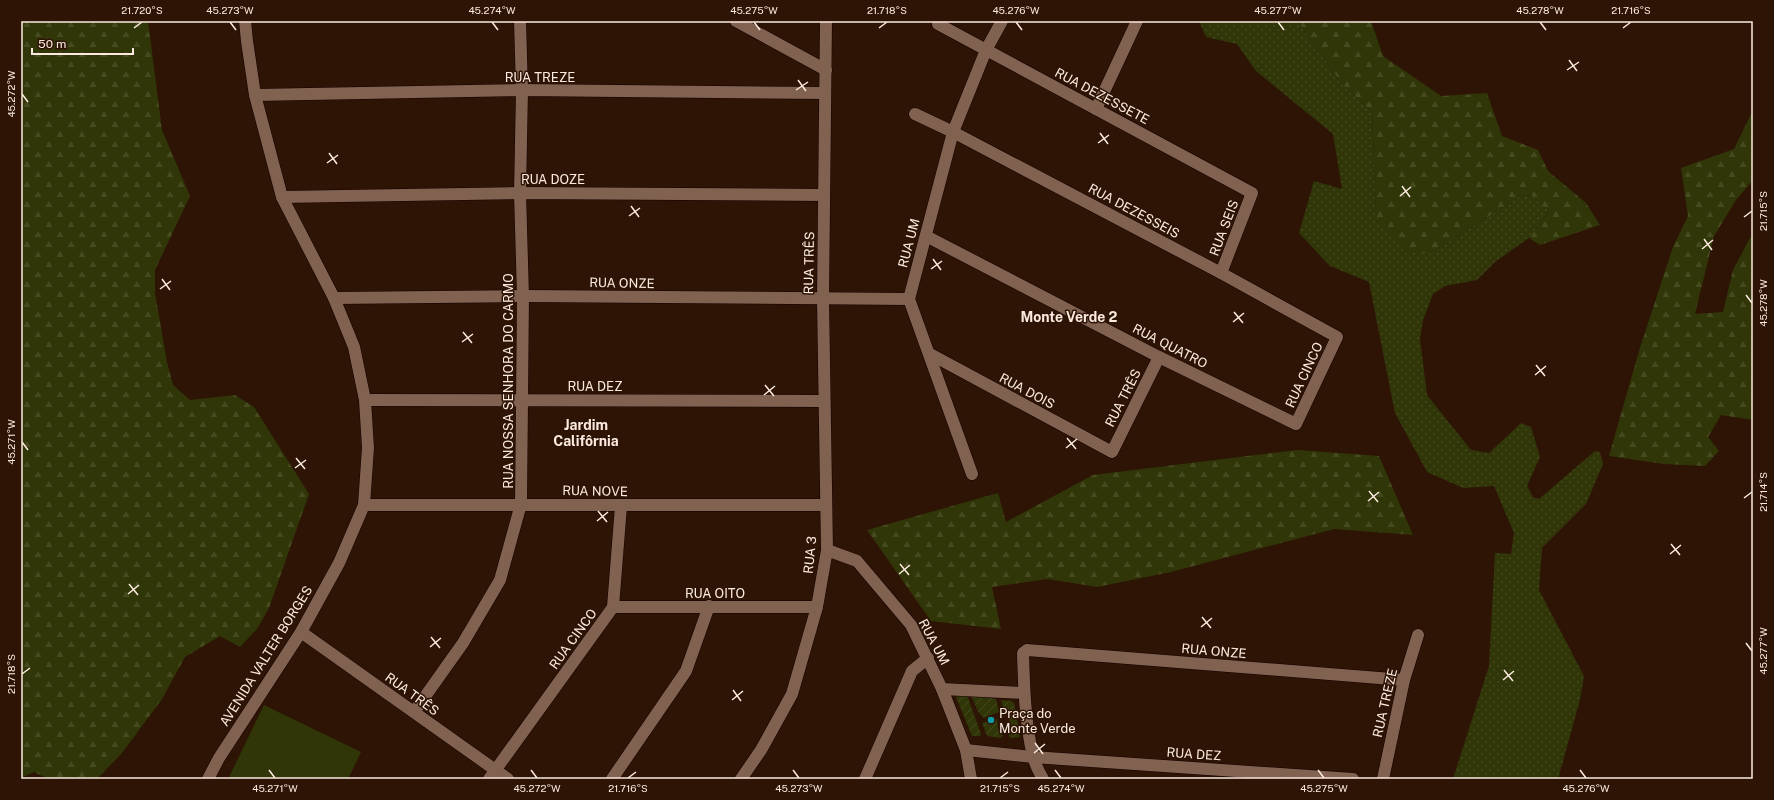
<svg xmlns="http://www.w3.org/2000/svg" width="1774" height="800" viewBox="0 0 1774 800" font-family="'Public Sans',sans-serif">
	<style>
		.grass { fill: url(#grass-dots) }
		.forest { fill: url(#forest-firs) }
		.garden { fill: url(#garden-furrows) }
		.pitch { fill: #303607 }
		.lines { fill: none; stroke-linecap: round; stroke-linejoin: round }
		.minor-casing { stroke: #140100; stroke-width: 13 }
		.minor { stroke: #816251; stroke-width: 12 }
		.ticks { fill: none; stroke: #fceae0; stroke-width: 1.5 }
		.culture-dot { fill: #0f9aa8; stroke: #2d1405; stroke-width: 1.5 }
		.labels { text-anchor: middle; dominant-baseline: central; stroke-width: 3; stroke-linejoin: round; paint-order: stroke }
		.street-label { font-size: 13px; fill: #fceae0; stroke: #2d1405 }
		.poi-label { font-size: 13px; fill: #fceae0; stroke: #2d1405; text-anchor: start }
		.neighbourhood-label { font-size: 14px; font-weight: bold; fill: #fceae0; stroke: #2d1405 }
		.neatline { fill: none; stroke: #fceae0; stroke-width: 1.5 }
		.ticks-label { font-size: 10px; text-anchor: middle; fill: #fceae0 }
	</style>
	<defs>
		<pattern id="grass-dots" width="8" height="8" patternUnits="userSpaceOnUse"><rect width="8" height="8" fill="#303607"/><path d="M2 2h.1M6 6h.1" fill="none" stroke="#454a1f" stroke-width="1.8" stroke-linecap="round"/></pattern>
		<pattern id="forest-firs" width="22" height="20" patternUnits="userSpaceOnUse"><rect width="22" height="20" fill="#303607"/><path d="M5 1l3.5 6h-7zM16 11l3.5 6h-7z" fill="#454a1f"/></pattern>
		<pattern id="garden-furrows" width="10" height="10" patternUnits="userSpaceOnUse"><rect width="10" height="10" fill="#303607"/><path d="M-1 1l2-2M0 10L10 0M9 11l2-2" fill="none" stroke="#454a1f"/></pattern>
	</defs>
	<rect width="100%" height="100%" fill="#2d1405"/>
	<!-- grass -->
	<path class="grass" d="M1199 21H1297L1343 85 1372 112 1376 215 1431 253 1519 197 1531 195 1549 211 1529 238 1495 262 1477 280 1445 286 1433 294 1423 320 1420 339 1427 395 1471 450 1489 453 1521 423 1531 427 1540 457 1527 486 1533 497 1539 499 1595 451 1600 452 1603 464 1586 504 1542 548 1539 590 1584 676 1580 700 1558 779H1453L1489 666 1495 553 1511 554 1514 533 1494 486 1463 488 1427 472 1395 413 1369 282 1330 266 1299 233 1314 181 1342 189 1333 134 1256 71 1237 44 1206 37Z"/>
	<!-- forest -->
	<g class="forest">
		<path d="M21 21H148L162 130 190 196 155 270V293L167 362 173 385 190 400 235 395 254 407 309 494 269 608 257 629 240 647 220 636 185 657 162 699 122 753 97 779H49L34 772 21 778Z"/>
		<path d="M1297 21H1371L1383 56 1441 96 1487 93 1502 136 1538 150 1548 171 1586 203 1600 225 1540 245 1529 238 1549 211 1531 195 1519 197 1431 253H1405L1376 215 1372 112 1343 85Z"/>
		<path d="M1753 110V180L1736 200 1714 236 1695 314 1723 312 1733 270 1750 238 1753 237V420L1721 415 1708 437 1719 451 1705 466 1664 464 1609 456 1639 351 1673 247 1688 216 1681 168 1734 149Z"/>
		<path d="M1297 450 1379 456 1413 535 1334 529 1171 572 1097 587 1048 579 992 587 1001 629 931 621 867 530 998 493 1006 522 1093 475Z"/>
	</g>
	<!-- garden -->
	<g class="garden">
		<path d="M958 695H967L981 734 980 736H972L956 697Z"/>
		<path d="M974 696 996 699 999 712 984 718 978 712 972 697Z"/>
		<path d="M1001 700 1012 701 1014 703 1020 737 1010 738 1007 729 1011 728 1008 713H1004Z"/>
		<path d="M997 719 998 730H1002L1003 735 1001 738 987 736 982 723Z"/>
	</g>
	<!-- pitch -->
	<path class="pitch" d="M264 705 361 752 348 779H228Z"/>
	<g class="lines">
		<defs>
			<g id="minor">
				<path d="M736 21 826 70"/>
				<path d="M938 24 1252 193 1221 273"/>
				<path d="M255 95 522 90 825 93"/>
				<path d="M1096 109 1137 21"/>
				<path d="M915 114 953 132 1221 273 1337 337 1296 424 1159 357 926 236"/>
				<path d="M282 197 520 193 824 195"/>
				<path d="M334 298 523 296 909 299"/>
				<path d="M930 354 1112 452 1159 357"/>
				<path d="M365 400 824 401"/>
				<path d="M972 474 909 299 953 132 986 50 1002 21"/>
				<path d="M364 505H826"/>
				<path d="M827 550 857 561 911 625 942 689 966 750 971 779"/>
				<path d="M613 607H817"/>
				<path d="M301 632 508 779"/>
				<path d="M942 689 1024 693"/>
				<path d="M414 712 463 643 500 580 521 504 523 296 520 193 522 90 520 21"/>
				<path d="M966 750 1033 757 1353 779"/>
				<path d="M208 779 219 758 301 632 339 563 364 505 368 448 365 400 354 347 334 298 282 197 255 95 247 41 245 21"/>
				<path d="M489 779 613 607 621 506"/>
				<path d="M612 779 686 671 709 606"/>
				<path d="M741 779 761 750 792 694 817 607 827 550 823 299 826 21"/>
				<path d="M865 779 912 671 928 658"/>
				<path d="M1043 779C1039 772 1035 764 1033 756 1025 723 1024 687 1023 653L1027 650 1404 680"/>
				<path d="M1383 779 1404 680 1418 635"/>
			</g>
		</defs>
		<!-- minor casing -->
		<use href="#minor" class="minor-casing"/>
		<!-- minor -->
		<use href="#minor" class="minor"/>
	</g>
	<!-- ticks -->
	<path class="ticks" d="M230 22 236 30M492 22 498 30M754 22 760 30M1016 22 1022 30M1278 22 1284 30M1540 22 1546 30M134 28 142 22M879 28 887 22M1623 28 1631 22M1569 60 1577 71M1567 70 1579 62M798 80 806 91M796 90 808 82M22 94 28 102M1100 133 1108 144M1098 143 1109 135M329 153 337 164M327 163 338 155M1402 186 1410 197M1400 196 1411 187M631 206 639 217M629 216 640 208M1744 217 1752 211M1704 239 1712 250M1702 249 1713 240M933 259 941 270M931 269 942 261M162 279 170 290M160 289 171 281M1746 295 1752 303M1234 312 1243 323M1233 322 1244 313M463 332 472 343M462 342 473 334M1536 365 1545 376M1535 375 1546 366M765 385 774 396M764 395 775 386M1067 438 1076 449M22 442 28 450M1066 448 1077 439M296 458 305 469M295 468 306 460M1369 491 1378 502M1744 498 1752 492M1368 501 1379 492M598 511 607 522M597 521 608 512M1671 544 1680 555M1670 554 1681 545M900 564 909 575M899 574 910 565M129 584 138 595M128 594 139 585M1202 617 1211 628M1201 627 1212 618M431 637 440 648M1746 643 1752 651M430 647 441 638M1504 670 1513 681M22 674 30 668M1503 680 1514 671M733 690 741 701M732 700 743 691M1035 743 1043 754M1034 753 1045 744M269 770 275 778M531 770 537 778M793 770 799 778M1055 770 1061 778M1318 770 1324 778M1580 770 1586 778M628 778 636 772M1000 778 1008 772"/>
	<!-- markers -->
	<circle class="culture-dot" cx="991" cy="720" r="4"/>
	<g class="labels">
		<!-- street labels -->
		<g class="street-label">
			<text x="540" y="77">RUA TREZE</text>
			<text transform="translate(1102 96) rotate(28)">RUA DEZESSETE</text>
			<text x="553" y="179">RUA DOZE</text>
			<text transform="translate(1134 211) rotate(28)">RUA DEZESSEIS</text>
			<text transform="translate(1224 228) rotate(-69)">RUA SEIS</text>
			<text transform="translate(909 243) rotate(-75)">RUA UM</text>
			<text transform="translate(809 263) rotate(-89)">RUA TRÊS</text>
			<text transform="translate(622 283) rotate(1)">RUA ONZE</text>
			<text transform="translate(1170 346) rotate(27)">RUA QUATRO</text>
			<text transform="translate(1304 375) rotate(-65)">RUA CINCO</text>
			<text transform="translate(508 381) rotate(-90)">RUA NOSSA SENHORA DO CARMO</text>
			<text x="595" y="386">RUA DEZ</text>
			<text transform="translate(1027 391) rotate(28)">RUA DOIS</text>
			<text transform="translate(1123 398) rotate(-63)">RUA TRÊS</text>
			<text transform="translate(595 491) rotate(1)">RUA NOVE</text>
			<text transform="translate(810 555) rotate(-84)">RUA 3</text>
			<text x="715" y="593">RUA OITO</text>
			<text transform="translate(573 639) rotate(-54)">RUA CINCO</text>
			<text transform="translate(934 642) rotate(62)">RUA UM</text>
			<text transform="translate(1214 651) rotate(5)">RUA ONZE</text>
			<text transform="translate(266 656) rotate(-58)">AVENIDA VALTER BORGES</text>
			<text transform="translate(412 694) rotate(36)">RUA TRÊS</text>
			<text transform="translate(1385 703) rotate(-77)">RUA TREZE</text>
			<text transform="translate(1194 754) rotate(4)">RUA DEZ</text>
		</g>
		<!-- poi labels -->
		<g class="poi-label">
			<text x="999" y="713">Praça do<tspan x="999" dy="15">Monte Verde</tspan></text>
		</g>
		<!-- neighbourhood labels -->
		<g class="neighbourhood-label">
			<text x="1069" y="317">Monte Verde 2</text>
			<text x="586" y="425">Jardim<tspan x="586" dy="16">Califôrnia</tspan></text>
		</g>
	</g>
	<!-- border -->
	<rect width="1774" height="800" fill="none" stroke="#2d1405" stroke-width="44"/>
	<!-- scale -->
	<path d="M32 48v6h101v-6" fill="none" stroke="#fceae0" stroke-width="2"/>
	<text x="38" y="48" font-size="12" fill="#fceae0" stroke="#2d1405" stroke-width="3" paint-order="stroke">50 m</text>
	<rect x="22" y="22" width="1730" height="756" class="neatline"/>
	<g class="ticks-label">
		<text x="142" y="14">21.720°S</text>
		<text x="230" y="14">45.273°W</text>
		<text x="492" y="14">45.274°W</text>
		<text x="754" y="14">45.275°W</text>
		<text x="887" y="14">21.718°S</text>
		<text x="1016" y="14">45.276°W</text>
		<text x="1278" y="14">45.277°W</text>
		<text x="1540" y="14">45.278°W</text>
		<text x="1631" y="14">21.716°S</text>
		<text transform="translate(11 94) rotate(-90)" y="4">45.272°W</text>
		<text transform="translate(1763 211) rotate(-90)" y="4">21.715°S</text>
		<text transform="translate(1763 303) rotate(-90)" y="4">45.278°W</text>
		<text transform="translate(11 442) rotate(-90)" y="4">45.271°W</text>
		<text transform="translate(1763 492) rotate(-90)" y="4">21.714°S</text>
		<text transform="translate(1763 651) rotate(-90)" y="4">45.277°W</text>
		<text transform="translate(11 674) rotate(-90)" y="4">21.718°S</text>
		<text x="275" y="792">45.271°W</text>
		<text x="537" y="792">45.272°W</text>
		<text x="628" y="792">21.716°S</text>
		<text x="799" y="792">45.273°W</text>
		<text x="1000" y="792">21.715°S</text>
		<text x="1061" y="792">45.274°W</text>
		<text x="1324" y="792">45.275°W</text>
		<text x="1586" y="792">45.276°W</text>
	</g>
</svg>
